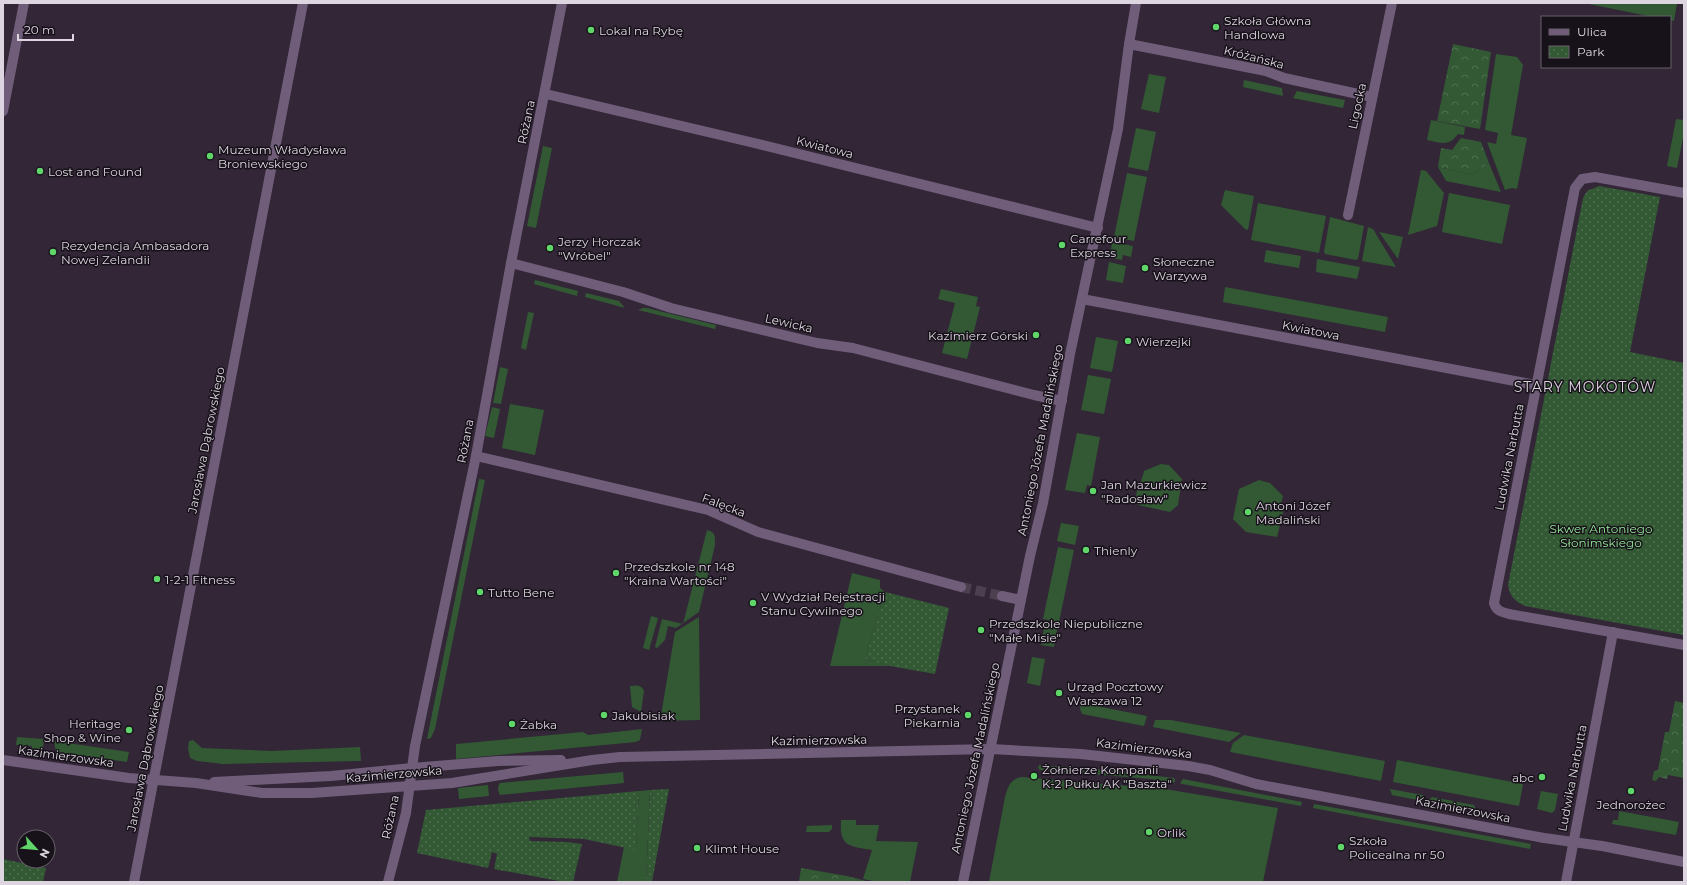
<svg xmlns="http://www.w3.org/2000/svg" width="1687" height="885" viewBox="0 0 1687 885" font-family="Montserrat,sans-serif">
	<style>
		.grass { fill: #325934 }
		.forest { fill: url(#forest-crowns) }
		.park { fill: url(#park-dots) }
		.lines { fill: none; stroke-linecap: round; stroke-linejoin: round }
		.minor-tunnel { stroke: #4c4050; stroke-width: 10; stroke-dasharray: 10 5; stroke-linecap: butt }
		.minor { stroke: #705d79; stroke-width: 10 }
		.poi-dot { fill: #60d56a; stroke: #171119; stroke-width: 1.5 }
		.labels { text-anchor: middle; dominant-baseline: central; stroke-width: 3; stroke-linejoin: round; paint-order: stroke }
		.poi-label { font-size: 12px; fill: #ddd6e1; stroke: #171119; text-anchor: start }
		.street-label { font-size: 12px; fill: #ddd6e1; stroke: #171119 }
		.park-label { font-size: 12px; fill: #92e896; stroke: #171119 }
		.quarter-label { font-size: 14px; letter-spacing: 1px; fill: #ddd6e1; stroke: #171119 }
	</style>
	<defs>
		<pattern id="forest-crowns" width="20" height="18" patternUnits="userSpaceOnUse"><rect width="20" height="18" fill="#325934"/><path d="M2 6a3 3 0 1 1 6 0M12 15a3 3 0 1 1 6 0" fill="none" stroke="#4f7051"/></pattern>
		<pattern id="park-dots" width="8" height="8" patternUnits="userSpaceOnUse"><rect width="8" height="8" fill="#325934"/><path d="M2 2h.1M6 6h.1" fill="none" stroke="#4f7051" stroke-width="1.8" stroke-linecap="round"/></pattern>
	</defs>
	<rect width="100%" height="100%" fill="#322637"/>
	<!-- grass -->
	<g class="grass">
		<path d="M1584 3H1677L1674 21 1670 20V17H1653Z"/>
		<path d="M1496 54 1517 57 1523 65 1511 135 1527 138 1517 189 1512 188 1505 190 1487 142 1496 144 1498 133 1485 130Z"/>
		<path d="M1149 74 1166 77 1159 113 1141 109Z"/>
		<path d="M1244 80 1282 88 1283 96 1243 87Z"/>
		<path d="M1297 91 1345 100 1343 108 1293 98Z"/>
		<path d="M1676 119 1684 120V133L1677 168 1667 166Z"/>
		<path d="M1431 120 1465 127 1464 135 1458 134C1449 147 1441 143 1427 140Z"/>
		<path d="M1136 128 1156 132 1148 171 1128 167Z"/>
		<path d="M543 146 552 148 536 228 527 226Z"/>
		<path d="M1489 163 1501 192 1446 181 1438 167 1472 175Z"/>
		<path d="M1421 170 1426 171 1444 193 1437 226 1408 235Z"/>
		<path d="M1127 173 1147 177 1134 241 1114 237Z"/>
		<path d="M1225 190 1254 196 1248 230 1245 229 1221 205Z"/>
		<path d="M1449 193 1510 205 1502 244 1442 232Z"/>
		<path d="M1258 203 1326 216 1319 253 1251 240Z"/>
		<path d="M1330 217 1364 226 1358 259 1356 260 1325 254 1324 252Z"/>
		<path d="M1368 227 1373 229 1396 267 1362 261Z"/>
		<path d="M1379 232 1403 237 1398 259Z"/>
		<path d="M1112 242 1133 246 1131 257 1123 255 1122 260 1110 258Z"/>
		<path d="M1266 250 1301 256 1299 268 1264 262Z"/>
		<path d="M1317 259 1360 267 1357 279 1316 272Z"/>
		<path d="M1109 262 1126 266 1123 283 1106 280Z"/>
		<path d="M535 280 578 291 577 296 534 284Z"/>
		<path d="M1225 287 1388 317 1385 332 1223 302Z"/>
		<path d="M941 289 978 297 976 306 980 307 967 359 942 353 955 303 938 299Z"/>
		<path d="M586 293 619 301 625 308 585 297Z"/>
		<path d="M643 308H647L716 325 715 329 638 310Z"/>
		<path d="M528 312 534 313 526 350 521 348Z"/>
		<path d="M1096 337 1118 341 1112 372 1090 368Z"/>
		<path d="M500 367 508 369 501 404 493 403Z"/>
		<path d="M1088 375 1111 379 1104 414 1081 410Z"/>
		<path d="M510 404 544 410 535 455 502 448Z"/>
		<path d="M492 407 500 409 494 438 485 436Z"/>
		<path d="M1077 433 1100 437 1091 486 1087 485 1085 493 1065 490Z"/>
		<path d="M1161 464 1169 465 1182 479 1178 505 1170 512 1138 505C1132 494 1142 482 1144 471Z"/>
		<path d="M479 479 485 480 435 729 431 738 427 739Z"/>
		<path d="M1259 480 1270 483 1283 496 1280 508 1284 509 1277 537 1246 532 1233 519 1239 489Z"/>
		<path d="M1061 523 1079 526 1075 545 1057 541Z"/>
		<path d="M707 530C716 532 715 537 715 545L699 612 676 628 668 626 665 640 657 648 655 647 662 619 683 624Z"/>
		<path d="M1058 547 1074 550 1059 622 1043 619Z"/>
		<path d="M852 573 880 580V588L885 592 865 659 890 666H830Z"/>
		<path d="M651 616 658 618 649 650 643 648Z"/>
		<path d="M699 617 700 720 660 721 675 632Z"/>
		<path d="M1043 622 1058 625 1054 647 1041 645 1044 628 1042 627Z"/>
		<path d="M1032 657 1045 659 1040 686 1027 683Z"/>
		<path d="M630 686C636 685 642 685 644 691L641 712 632 707Z"/>
		<path d="M1081 703 1147 716 1144 726 1082 714 1080 709Z"/>
		<path d="M1155 720H1171L1241 733 1229 742 1153 727Z"/>
		<path d="M642 729 640 740 636 742 456 759V744L583 732 588 735Z"/>
		<path d="M1244 735 1385 761 1381 781 1230 752 1233 743Z"/>
		<path d="M17 737 44 739 43 750 32 749V746L16 745Z"/>
		<path d="M193 740 202 748 272 751 360 747 361 761 223 764 197 761 190 758 188 748 189 741Z"/>
		<path d="M54 741 129 752 127 762 56 752Z"/>
		<path d="M1397 760 1523 784 1519 806 1393 782Z"/>
		<path d="M1039 765 1096 769 1174 778 1175 780V782L1172 783 1151 779 1040 770 1038 768Z"/>
		<path d="M623 772 624 783 500 795C498 791 497 787 500 783Z"/>
		<path d="M1021 777 1165 789 1278 808 1263 882H989L1005 797C1008 786 1010 780 1021 777Z"/>
		<path d="M1183 779 1302 802 1301 806 1182 784 1180 783Z"/>
		<path d="M488 785 489 796 459 799 458 788Z"/>
		<path d="M1390 789 1423 795 1424 799 1422 801 1392 795Z"/>
		<path d="M650 790 646 882H617L624 847 636 849 639 791Z"/>
		<path d="M1541 791 1558 794 1555 810 1552 813 1537 809Z"/>
		<path d="M1432 797 1474 805 1475 807V810H1472L1430 802 1428 801Z"/>
		<path d="M1314 804 1531 844 1530 849 1313 808Z"/>
		<path d="M1619 811 1679 822 1676 835 1612 824 1613 820H1618Z"/>
		<path d="M841 820H856V825H879L876 841 918 842 910 882H877L863 879 872 850C849 846 839 847 841 820Z"/>
		<path d="M832 825V829L829 832H806L807 826Z"/>
	</g>
	<!-- forest -->
	<g class="forest">
		<path d="M1453 44 1491 52 1480 129 1437 121Z"/>
		<path d="M1461 138 1481 142 1489 163 1472 175 1438 167 1441 148 1452 150Z"/>
		<path d="M1675 701 1684 703V778L1668 775 1667 779 1659 777 1656 781 1652 780 1654 771 1658 770 1665 732H1669Z"/>
		<path d="M801 868 847 876 870 882H799Z"/>
	</g>
	<!-- park -->
	<g class="park">
		<path d="M1599 186 1660 197 1630 352 1684 363V635L1525 606C1514 601 1510 596 1508 585L1583 198 1587 191Z"/>
		<path d="M885 592 949 608 935 674 890 666 865 659Z"/>
		<path d="M669 789 652 882H646L650 790Z"/>
		<path d="M639 791 636 850 584 839 529 837 530 841 567 842 582 844 573 882H565L494 869 497 854 492 852 488 868 417 853 426 810Z"/>
		<path d="M3 859 46 868 43 882H3Z"/>
	</g>
	<g class="lines">
		<!-- minor-tunnel -->
		<path class="minor-tunnel" d="M961 587 1002 596"/>
		<!-- minor -->
		<g class="minor">
			<path d="M1129 44 1266 71 1284 78 1372 97"/>
			<path d="M546 94 750 142 1098 228"/>
			<path d="M3 111 24 3"/>
			<path d="M1684 193 1595 177 1582 179 1575 188 1494 603C1496 611 1502 612 1509 614L1684 645"/>
			<path d="M1348 215 1392 3"/>
			<path d="M511 263 623 292 671 308 817 343 853 348 1034 395 1062 401"/>
			<path d="M1082 299 1536 385"/>
			<path d="M476 456 708 510 758 532 961 587"/>
			<path d="M1002 596 1021 600"/>
			<path d="M3 760 129 778 196 783 262 793H312L452 783 592 760 620 757 991 749 1081 754 1188 766 1210 770 1256 784 1544 838 1602 846 1684 862"/>
			<path d="M214 782 331 776 412 768 498 761 561 760"/>
			<path d="M134 882 303 3"/>
			<path d="M388 882 406 813 415 746 476 456 511 263 562 3"/>
			<path d="M963 882 1030 556 1043 503 1070 354 1118 129 1129 44 1136 3"/>
			<path d="M1566 882 1613 632"/>
		</g>
	</g>
	<!-- markers -->
	<g class="poi-dot">
		<circle cx="1216" cy="27" r="4"/>
		<circle cx="591" cy="30" r="4"/>
		<circle cx="210" cy="156" r="4"/>
		<circle cx="40" cy="171" r="4"/>
		<circle cx="1062" cy="245" r="4"/>
		<circle cx="550" cy="248" r="4"/>
		<circle cx="53" cy="252" r="4"/>
		<circle cx="1145" cy="268" r="4"/>
		<circle cx="1036" cy="335" r="4"/>
		<circle cx="1128" cy="341" r="4"/>
		<circle cx="1093" cy="491" r="4"/>
		<circle cx="1248" cy="512" r="4"/>
		<circle cx="1086" cy="550" r="4"/>
		<circle cx="616" cy="573" r="4"/>
		<circle cx="157" cy="579" r="4"/>
		<circle cx="480" cy="592" r="4"/>
		<circle cx="753" cy="603" r="4"/>
		<circle cx="981" cy="630" r="4"/>
		<circle cx="1059" cy="693" r="4"/>
		<circle cx="604" cy="715" r="4"/>
		<circle cx="968" cy="715" r="4"/>
		<circle cx="512" cy="724" r="4"/>
		<circle cx="129" cy="730" r="4"/>
		<circle cx="1034" cy="776" r="4"/>
		<circle cx="1542" cy="777" r="4"/>
		<circle cx="1631" cy="791" r="4"/>
		<circle cx="1149" cy="832" r="4"/>
		<circle cx="1341" cy="847" r="4"/>
		<circle cx="697" cy="848" r="4"/>
	</g>
	<g class="labels">
		<!-- poi labels -->
		<g class="poi-label">
			<text x="1224" y="20">Szkoła Główna<tspan x="1224" dy="14">Handlowa</tspan></text>
			<text x="599" y="30">Lokal na Rybę</text>
			<text x="218" y="149">Muzeum Władysława<tspan x="218" dy="14">Broniewskiego</tspan></text>
			<text x="48" y="171">Lost and Found</text>
			<text x="1070" y="238">Carrefour<tspan x="1070" dy="14">Express</tspan></text>
			<text x="558" y="241">Jerzy Horczak<tspan x="558" dy="14">"Wróbel"</tspan></text>
			<text x="61" y="245">Rezydencja Ambasadora<tspan x="61" dy="14">Nowej Zelandii</tspan></text>
			<text x="1153" y="261">Słoneczne<tspan x="1153" dy="14">Warzywa</tspan></text>
			<text x="1028" y="335" text-anchor="end">Kazimierz Górski</text>
			<text x="1136" y="341">Wierzejki</text>
			<text x="1101" y="484">Jan Mazurkiewicz<tspan x="1101" dy="14">"Radosław"</tspan></text>
			<text x="1256" y="505">Antoni Józef<tspan x="1256" dy="14">Madaliński</tspan></text>
			<text x="1094" y="550">Thienly</text>
			<text x="624" y="566">Przedszkole nr 148<tspan x="624" dy="14">"Kraina Wartości"</tspan></text>
			<text x="165" y="579">1-2-1 Fitness</text>
			<text x="488" y="592">Tutto Bene</text>
			<text x="761" y="596">V Wydział Rejestracji<tspan x="761" dy="14">Stanu Cywilnego</tspan></text>
			<text x="989" y="623">Przedszkole Niepubliczne<tspan x="989" dy="14">"Małe Misie"</tspan></text>
			<text x="1067" y="686">Urząd Pocztowy<tspan x="1067" dy="14">Warszawa 12</tspan></text>
			<text x="960" y="708" text-anchor="end">Przystanek<tspan x="960" dy="14">Piekarnia</tspan></text>
			<text x="612" y="715">Jakubisiak</text>
			<text x="121" y="723" text-anchor="end">Heritage<tspan x="121" dy="14">Shop &amp; Wine</tspan></text>
			<text x="520" y="724">Żabka</text>
			<text x="1042" y="769">Żołnierze Kompanii<tspan x="1042" dy="14">K-2 Pułku AK "Baszta"</tspan></text>
			<text x="1534" y="777" text-anchor="end">abc</text>
			<text x="1631" y="804" text-anchor="middle">Jednorożec</text>
			<text x="1157" y="832">Orlik</text>
			<text x="1349" y="840">Szkoła<tspan x="1349" dy="14">Policealna nr 50</tspan></text>
			<text x="705" y="848">Klimt House</text>
		</g>
		<!-- street labels -->
		<g class="street-label">
			<text transform="translate(1254 57) rotate(14)">Króżańska</text>
			<text transform="translate(1357 106) rotate(-78)">Ligocka</text>
			<text transform="translate(526 122) rotate(-78)">Różana</text>
			<text transform="translate(825 147) rotate(14)">Kwiatowa</text>
			<text transform="translate(789 323) rotate(13)">Lewicka</text>
			<text transform="translate(1311 330) rotate(11)">Kwiatowa</text>
			<text transform="translate(206 440) rotate(-79)">Jarosława Dąbrowskiego</text>
			<text transform="translate(1040 440) rotate(-79)">Antoniego Józefa Madalińskiego</text>
			<text transform="translate(465 441) rotate(-79)">Różana</text>
			<text transform="translate(1509 457) rotate(-79)">Ludwika Narbutta</text>
			<text transform="translate(724 505) rotate(21)">Falęcka</text>
			<text transform="translate(819 740) rotate(-1)">Kazimierzowska</text>
			<text transform="translate(1144 748) rotate(7)">Kazimierzowska</text>
			<text transform="translate(66 756) rotate(8)">Kazimierzowska</text>
			<text transform="translate(145 758) rotate(-79)">Jarosława Dąbrowskiego</text>
			<text transform="translate(975 758) rotate(-78)">Antoniego Józefa Madalińskiego</text>
			<text transform="translate(394 774) rotate(-5)">Kazimierzowska</text>
			<text transform="translate(1572 778) rotate(-79)">Ludwika Narbutta</text>
			<text transform="translate(1463 809) rotate(11)">Kazimierzowska</text>
			<text transform="translate(390 817) rotate(-78)">Różana</text>
		</g>
		<!-- park labels -->
		<g class="park-label">
			<text x="1601" y="528">Skwer Antoniego<tspan x="1601" dy="14">Słonimskiego</tspan></text>
		</g>
		<!-- quarter labels -->
		<g class="quarter-label">
			<text x="1585" y="387">STARY MOKOTÓW</text>
		</g>
	</g>
	<!-- border -->
	<rect width="1687" height="885" fill="none" stroke="#ddd6e1" stroke-width="8"/>
	<!-- legend -->
	<rect x="1541" y="16" width="130" height="52" fill="#171119" stroke="#666069"/>
	<rect x="1549" y="29" width="20" height="6" fill="#705d79" stroke="#666069"/>
	<text x="1577" y="36" font-size="12" fill="#ddd6e1">Ulica</text>
	<rect x="1549" y="46" width="20" height="12" fill="url(#park-dots)" stroke="#666069"/>
	<text x="1577" y="56" font-size="12" fill="#ddd6e1">Park</text>
	<!-- north arrow -->
	<g transform="translate(36 849) rotate(117)"><circle r="19" fill="#171119" stroke="#666069"/>
	<path d="M0-3L7 15L0 10L-7 15Z" fill="#60d56a"/>
	<text y="-6" font-size="11" font-weight="bold" text-anchor="middle" fill="#ddd6e1">N</text>
	</g>
	<!-- scale -->
	<path d="M18 34v6h55v-6" fill="none" stroke="#ddd6e1" stroke-width="2"/>
	<text x="24" y="34" font-size="12" fill="#ddd6e1" stroke="#171119" stroke-width="3" paint-order="stroke">20 m</text>
</svg>
